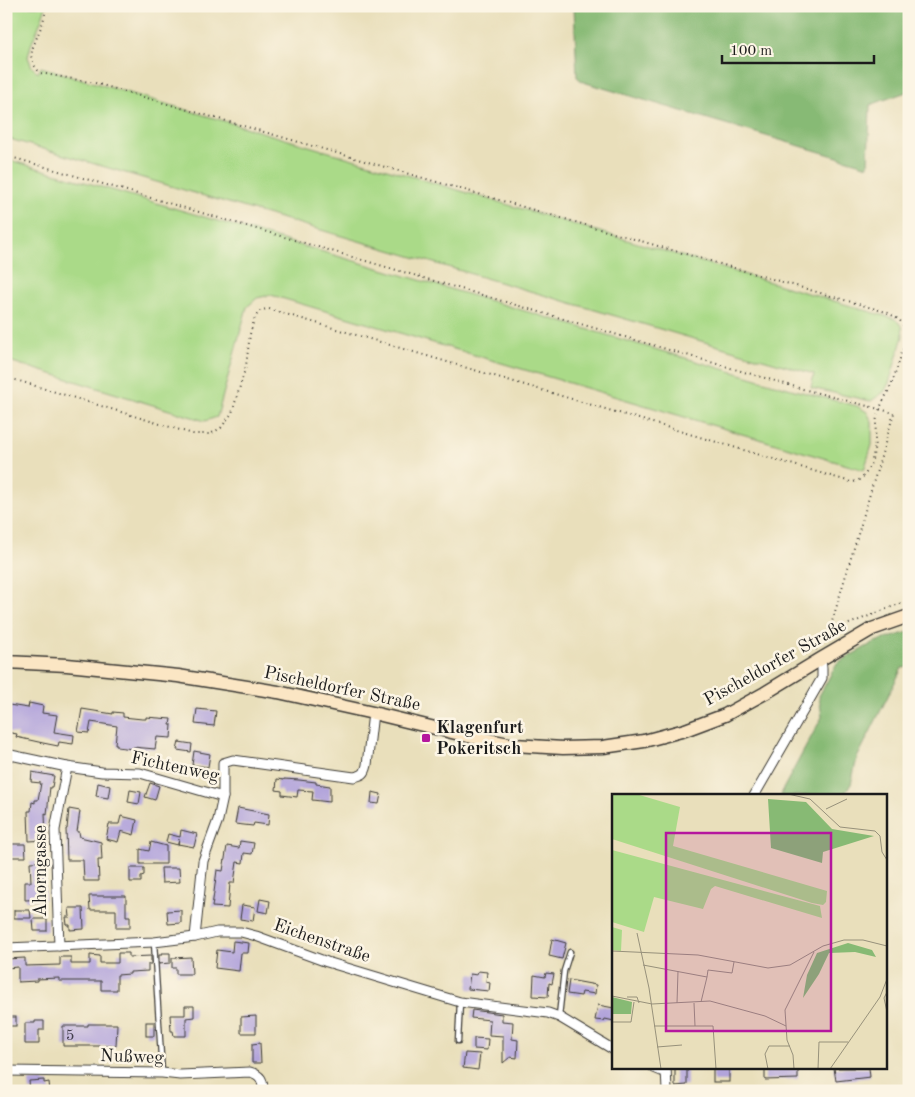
<svg xmlns="http://www.w3.org/2000/svg" width="915" height="1097" viewBox="0 0 915 1097" font-family="'Old Standard TT',serif">
	<style>
		.green { fill: #aada88; stroke: #637b52 }
		.forest { fill: #87ba74; stroke: #526b48 }
		.building { fill: #b2a4db }
		.lines { fill: none; stroke-linecap: round; stroke-linejoin: round }
		.service-casing { stroke: #3b3934; stroke-width: 7 }
		.minor-casing { stroke: #3b3934; stroke-width: 11 }
		.secondary-casing { stroke: #3b3934; stroke-width: 15 }
		.path { stroke: #3b3934; stroke-width: 2; stroke-dasharray: 1 4; stroke-linecap: butt }
		.service { stroke: #fff; stroke-width: 4.5 }
		.minor { stroke: #fff; stroke-width: 9 }
		.secondary { stroke: #fbe6c4; stroke-width: 12 }
		.poi-dot { fill: #b5179e; stroke: #fcf5e5; stroke-width: 2 }
		.labels { text-anchor: middle; dominant-baseline: central; stroke-width: 5; stroke-linejoin: round; paint-order: stroke }
		.number-label { font-size: 15px; fill: #423e4c }
		.street-label { font-size: 18px; fill: #1c1c1c; stroke: #fcf5e5 }
		.poi-label { font-size: 18px; font-weight: bold; fill: #1c1c1c; stroke: #fcf5e5; text-anchor: start }
		.inset-road { fill: none; stroke: #97917b; stroke-width: 1 }
		.view { fill: #b5179e; fill-opacity: 0.15; stroke: #b5179e; stroke-width: 2.5 }
		.inset-edge { fill: none; stroke: #1c1c1c; stroke-width: 2.5 }
	</style>
	<rect width="100%" height="100%" fill="#fcf5e5"/>
	<filter id="ink" filterUnits="userSpaceOnUse"><feTurbulence type="fractalNoise" baseFrequency=".02" numOctaves="2"/><feDisplacementMap in="SourceGraphic" scale="10" xChannelSelector="R" yChannelSelector="G"/><feConvolveMatrix kernelMatrix="1 2 1 2 8 2 1 2 1" color-interpolation-filters="sRGB"/></filter>
	<filter id="wash" filterUnits="userSpaceOnUse"><feTurbulence type="fractalNoise" baseFrequency=".0096" numOctaves="4" result="noise"/><feDisplacementMap in="SourceGraphic" scale="20" xChannelSelector="R" yChannelSelector="G"/><feGaussianBlur stdDeviation="1.12" result="paint"/><feColorMatrix in="noise" values="0 0 0 0 0 0 0 0 0 0 0 0 0 0 0 0 0 1.4 0 .05"/><feComposite in="paint" operator="in"/></filter>
	<g filter="url(#wash)">
		<rect width="100%" height="100%" fill="#e9dfbb"/>
		<!-- green -->
		<g class="green">
			<path d="M6 6H46L41 21 31 45 28 57 32 67 38 73 41 67 895 319 902 326 903 336 889 383 884 392 871 401 811 388 814 374 6 138Z"/>
			<path d="M6 161H13L798 391 857 406 867 412 872 422V445L864 470 271 295 257 298 247 307 217 417 205 421 6 360Z"/>
		</g>
		<!-- forest -->
		<g class="forest">
			<path d="M574 6H909V91L870 105 868 166 583 82 577 77Z"/>
			<path d="M909 632V667L902 668 857 758 851 784 843 796H781L783 789 822 717 819 696 837 663 875 642Z"/>
		</g>
		<g id="blocks">
			<!-- building -->
			<g class="building">
				<path d="M29 703 43 706 42 713 57 715 54 732 74 735 73 744 59 742 58 746 43 743 16 737 17 734 6 732V722L9 705 28 708Z"/>
				<path d="M82 709 113 714V712L123 713V717L142 719H146V717L171 719 170 725H172L171 738 157 737 155 749 133 747V749L117 747V744H115L117 726 91 722 89 733 78 732Z"/>
				<path d="M197 709 216 711 214 726 195 724Z"/>
				<path d="M179 742 192 744 191 752 177 750Z"/>
				<path d="M194 751 210 754 208 767 192 765Z"/>
				<path d="M32 772 54 776 52 787H50L47 814 45 813 46 840 29 841 28 811H31L32 802 35 803V800H38L41 783 31 782Z"/>
				<path d="M277 779 284 780V779L299 780 316 782V784L330 786V802L312 800 313 791 298 790 297 797 282 795V791L276 790Z"/>
				<path d="M98 783 110 786 108 798 96 796Z"/>
				<path d="M150 783 159 786 155 800 145 797Z"/>
				<path d="M130 790 141 792 139 804 128 802Z"/>
				<path d="M372 792 381 794 379 804 371 803Z"/>
				<path d="M238 808 269 814 268 825 254 823 253 826 235 824Z"/>
				<path d="M69 809 80 811 77 832H79L80 837 101 842 102 860H98L99 881H84L83 860H67L66 829H67Z"/>
				<path d="M121 816 137 820 134 835 121 831 118 842 106 839 109 824H119Z"/>
				<path d="M181 830 197 834 194 847 178 844 179 839 178 845 166 842 168 834 180 837Z"/>
				<path d="M240 841 254 843 252 854 244 853 243 863 237 862 234 883H230L228 908 212 907 217 870 223 871 227 846 239 848Z"/>
				<path d="M151 842 166 846V864H140V849L149 851Z"/>
				<path d="M10 844H25L26 857H10Z"/>
				<path d="M44 861 45 899 25 900V882H31L30 862Z"/>
				<path d="M130 868H144V875L141 876V882H130Z"/>
				<path d="M161 868H179L180 882 162 883Z"/>
				<path d="M89 896H126V916H130V928H116V910H90Z"/>
				<path d="M260 899 270 901 268 913 258 911Z"/>
				<path d="M242 905 255 907 253 921 240 919Z"/>
				<path d="M69 908H83L84 929 70 930V925H67L66 917H70Z"/>
				<path d="M14 910H30L31 918H14Z"/>
				<path d="M181 910V923L168 924 167 911Z"/>
				<path d="M33 919H47V931H34Z"/>
				<path d="M552 939 566 943 562 959 549 956Z"/>
				<path d="M233 941 249 943 248 953H241L239 971 215 968 217 950 232 952Z"/>
				<path d="M118 953H129V957L151 956V964H148V971L130 972V974L117 975V990H101V981H59V978L37 979V981L18 982V967L6 968V959L25 958V966L60 965V957H71V964H90V955L100 956V963H118Z"/>
				<path d="M161 953H170V963L159 964V955H162Z"/>
				<path d="M191 957 192 974H176V968H172V958Z"/>
				<path d="M478 971 487 972 486 982 490 983 489 991 468 989 470 974 477 975Z"/>
				<path d="M546 973 554 974 552 984 549 983 548 997 533 996 534 975 545 977Z"/>
				<path d="M569 980 596 985 595 994 582 992 581 996 567 994Z"/>
				<path d="M598 1005 614 1008V1021L605 1019 604 1021 595 1020Z"/>
				<path d="M185 1006H194V1017L186 1018V1036H174L173 1031H171L170 1015H185Z"/>
				<path d="M472 1010 502 1014V1021L513 1022 512 1039 518 1040 517 1058 510 1057 503 1063V1036L489 1035 490 1020 471 1018Z"/>
				<path d="M256 1016V1033H241V1017Z"/>
				<rect x="6" y="1017" width="10" height="9"/>
				<path d="M35 1021H44V1030H39V1044H25V1023H35Z"/>
				<rect x="146" y="1022" width="8" height="14"/>
				<path d="M88 1024H117L116 1046H63V1026H88Z"/>
				<path d="M474 1038 488 1039 487 1050 474 1049Z"/>
				<path d="M260 1043 261 1063H252V1044Z"/>
				<path d="M465 1053 480 1054 478 1070 463 1068Z"/>
				<path d="M675 1068H687V1085L675 1086Z"/>
				<rect x="713" y="1068" width="16" height="14"/>
				<path d="M765 1068H798V1079L765 1080Z"/>
				<path d="M834 1068H869L870 1077 836 1081Z"/>
				<path d="M44 1080V1083L49 1082 50 1091H30L29 1081Z"/>
			</g>
		</g>
	</g>
	<g filter="url(#ink)">
		<use href="#blocks" fill-opacity="0" stroke="#3b3934" stroke-width="1"/>
		<g class="lines">
			<defs>
				<g id="service">
					<path d="M154 942 162 1073"/>
					<path d="M559 1016 564 971 570 952"/>
					<path d="M458 1041 460 1002"/>
				</g>
				<g id="minor">
					<path d="M6 754 67 767 102 772 140 773 223 797V763L233 760 354 777C363 775 365 774 367 765L373 713"/>
					<path d="M754 796 822 678V668L821 659"/>
					<path d="M195 937 203 861 218 820 223 797"/>
					<path d="M59 946 55 830 67 767"/>
					<path d="M6 948 154 942 195 937 217 932H241L256 936 327 962 460 1002 548 1013 559 1017 614 1050"/>
					<path d="M654 1068 666 1073"/>
					<path d="M666 1068 667 1091"/>
					<path d="M6 1071 162 1073 180 1075 250 1072C261 1075 263 1080 263 1091"/>
				</g>
				<path id="secondary" d="M6 662 67 665 178 676 278 692 373 713 468 736 514 745 563 748 603 747 644 741 685 730 725 715 765 693 821 659 872 629 909 616"/>
			</defs>
			<!-- service casing -->
			<use href="#service" class="service-casing"/>
			<!-- minor casing -->
			<use href="#minor" class="minor-casing"/>
			<!-- secondary casing -->
			<use href="#secondary" class="secondary-casing"/>
			<!-- path -->
			<g class="path">
				<path d="M6 156 18 159 799 388 894 413 829 632"/>
				<path d="M6 377 193 434H210L221 428 232 413 246 366 250 334 255 317 261 310 269 309 851 482C859 482 865 476 868 469 877 453 874 434 877 417 880 405 887 395 891 385 895 375 898 365 901 356 903 348 907 341 906 333 905 322 896 317 886 312L95 83 40 73 34 65 31 56 33 47 43 22 47 6"/>
				<path d="M816 650C815 640 822 637 829 632L909 600"/>
			</g>
			<!-- service -->
			<use href="#service" class="service"/>
			<!-- minor -->
			<use href="#minor" class="minor"/>
			<!-- secondary -->
			<use href="#secondary" class="secondary"/>
		</g>
	</g>
	<!-- markers -->
	<rect class="poi-dot" x="421" y="733" width="10" height="10" rx="2.5"/>
	<g class="labels">
		<!-- number labels -->
		<g class="number-label">
			<text x="70" y="1036">5</text>
		</g>
		<!-- street labels -->
		<g class="street-label">
			<text transform="translate(775 663) rotate(-29)">Pischeldorfer Straße</text>
			<text transform="translate(342 689) rotate(12)">Pischeldorfer Straße</text>
			<text transform="translate(175 767) rotate(12)">Fichtenweg</text>
			<text transform="translate(41 871) rotate(-90)">Ahorngasse</text>
			<text transform="translate(322 941) rotate(19)">Eichenstraße</text>
			<text transform="translate(132 1057) rotate(2)">Nußweg</text>
		</g>
		<!-- poi labels -->
		<g class="poi-label">
			<text x="436" y="728">Klagenfurt<tspan x="436" dy="21">Pokeritsch</tspan></text>
		</g>
	</g>
	<!-- overview -->
	<g transform="translate(612 794)">
		<rect width="275" height="275" fill="#e9dfbb"/>
		<path d="M0 0H24L68 13 61 52 215 97 214 108 211 111 200 109 0 45ZM0 56 208 112 210 124 103 92 99 95 91 115 42 103 32 138 0 128ZM0 133 10 136 9 157 0 156Z" fill="#aada88"/>
		<path d="M156 5 194 8 220 35 262 42 211 58 210 69 159 54ZM236 149 260 156 264 163 243 158 217 159 207 180 191 204 195 181 205 159ZM0 203 20 208 19 220H0Z" fill="#87ba74"/>
		<path class="inset-road" d="M176 0 198 5 228 33 263 37 268 42 270 58 275 66M214 15 235 5M25 139 37 194 49 275M0 157 86 161 156 174 178 171 211 152 232 146H251L275 152M31 171 95 183 96 176 120 179 122 168M275 198 272 204 275 218M0 202 40 210 98 207 153 222 174 232M15 203H25L27 209M89 208 95 183M65 209 66 177M82 209 83 232M0 228H19L22 208M42 232H101L104 275M45 253 70 251M156 275 153 260 157 252H178M182 275 181 261 175 246 173 216 202 158M206 275 207 248H236M218 275 268 203 275 185"/>
		<path class="view" d="M54 39H219V237H54Z"/>
		<rect width="275" height="275" class="inset-edge"/>
	</g>
	<!-- margin -->
	<rect width="915" height="1097" fill="none" stroke="#fcf5e5" stroke-width="25"/>
	<!-- scale -->
	<path d="M722 55v8h152v-8" fill="none" stroke="#1c1c1c" stroke-width="2.5"/>
	<text x="730" y="55" font-size="15" fill="#1c1c1c" stroke="#fcf5e5" stroke-width="4" paint-order="stroke">100 m</text>
</svg>
